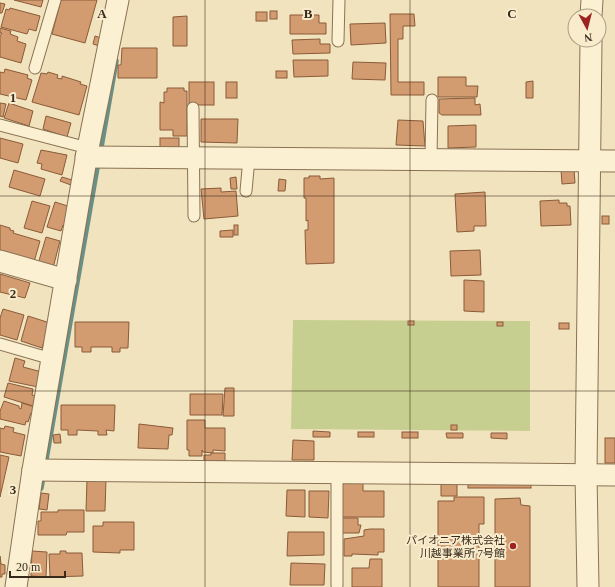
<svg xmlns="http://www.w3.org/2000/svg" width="615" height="587" viewBox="0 0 615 587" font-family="'Times New Roman','Noto Sans JP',serif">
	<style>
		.green { fill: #c7cf90 }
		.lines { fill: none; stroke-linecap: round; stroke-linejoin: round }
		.stream { stroke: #689087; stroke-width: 5.5 }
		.building { fill: #d29b70; stroke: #8b5b39 }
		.lane-casing { stroke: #8a7255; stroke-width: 13 }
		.street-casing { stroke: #8a7255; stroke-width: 23 }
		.lane { stroke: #fbf0d1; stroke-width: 11 }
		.street { stroke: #fbf0d1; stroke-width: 21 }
		.grid { fill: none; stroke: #382a1b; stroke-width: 1; stroke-opacity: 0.55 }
		.poi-dot { fill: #9d2220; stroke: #f8eccd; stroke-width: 1.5 }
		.labels { text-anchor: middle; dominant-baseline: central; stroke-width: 4; stroke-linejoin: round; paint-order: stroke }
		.poi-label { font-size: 11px; fill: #382a1b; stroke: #f8eccd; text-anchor: end }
		.grid-label { font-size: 13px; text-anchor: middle; font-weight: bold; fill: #382a1b; stroke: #f8eccd; stroke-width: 4; stroke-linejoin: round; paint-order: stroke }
	</style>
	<rect width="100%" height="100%" fill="#f1e3bd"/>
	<!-- green -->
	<path class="green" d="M293 320 530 321V431L291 429Z"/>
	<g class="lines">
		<!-- stream -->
		<g class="stream">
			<path d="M100 153 116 61"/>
			<path d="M41 488 98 162"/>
		</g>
	</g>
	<!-- building -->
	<g class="building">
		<path d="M14 0H43L41 7Z"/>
		<path d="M61 0H97L85 43 52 34Z"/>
		<path d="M0 3 5 4 2 13H0Z"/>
		<path d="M10 8 40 16 36 31 29 29 27 34 1 27 6 9 9 10Z"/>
		<rect x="270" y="11" width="7" height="8"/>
		<rect x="256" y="12" width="11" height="9"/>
		<path d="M390 14H414L415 26H403V39H398V82H424V95H391Z"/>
		<path d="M290 15H319V23H326V34H290Z"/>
		<path d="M187 16V46H173V17Z"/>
		<path d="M385 23 386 43 351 45 350 24Z"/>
		<path d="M0 28 11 31 10 34 18 37 17 41 26 44 21 63 0 57V36L2 33H0Z"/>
		<path d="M95 36 101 38 99 46 93 44Z"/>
		<path d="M320 39V44H330V53L293 54 292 40Z"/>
		<path d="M122 48H157V78H118V65H121Z"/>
		<path d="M293 60H328V76L294 77Z"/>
		<path d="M353 62 386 63 385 80 352 79Z"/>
		<path d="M5 69 28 75 27 78 32 80 26 100 0 94V72L4 73Z"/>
		<rect x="276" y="71" width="11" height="7"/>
		<path d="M48 72 58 75 57 78 62 79V76L81 82 80 84 87 86 79 115 32 102 41 73 47 74Z"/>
		<path d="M438 77H466V86H478L477 97H438Z"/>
		<path d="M533 81V98H526V82Z"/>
		<rect x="189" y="82" width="25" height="23"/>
		<rect x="226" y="82" width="11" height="16"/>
		<path d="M167 88H184V91H187V136H173V130H160V102L164 103V92H167Z"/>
		<path d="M475 98V105L480 104 481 115H442L439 113V99Z"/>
		<path d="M0 103 6 104 3 117 0 116Z"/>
		<path d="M9 103 33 111 29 126 4 118Z"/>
		<path d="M46 116 71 123 67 137 43 129Z"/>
		<path d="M201 119H238L237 143 201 142Z"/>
		<path d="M398 120 423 121 425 146 396 145Z"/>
		<path d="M476 125V147L448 148V126Z"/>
		<path d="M0 138 23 144 18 163 0 158Z"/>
		<rect x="160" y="138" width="19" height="12"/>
		<path d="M41 150 67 155 62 175 41 169 42 164 37 163Z"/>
		<path d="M14 170 45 179 40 196 9 187Z"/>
		<path d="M561 170H574L575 183 562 184Z"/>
		<path d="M309 176H320V179L334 178V263L306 264 305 230H308V220L306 221V198H304V178H309Z"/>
		<path d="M62 177 72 180 71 185 60 181Z"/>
		<path d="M236 177 237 189H231L230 178Z"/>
		<path d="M279 179 286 180 285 191H278Z"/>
		<path d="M221 188V192L236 191 238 216 204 219 201 189Z"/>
		<path d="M485 192 486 226H474V231L457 232 455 194Z"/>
		<path d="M559 200V203H567V206H570L571 225 541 226 540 201Z"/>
		<path d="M32 201 50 206 42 233 24 228Z"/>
		<path d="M55 202 71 207 65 226 63 225 61 231 47 227Z"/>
		<rect x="602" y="216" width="7" height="8"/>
		<path d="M0 225 10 228V230L14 231 13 233 40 241 34 262 0 253Z"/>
		<rect x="234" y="225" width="4" height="10"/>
		<path d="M233 230V237H220V231Z"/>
		<path d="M46 237 60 241 53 268 38 264Z"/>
		<path d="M480 250 481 275 451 276 450 251Z"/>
		<path d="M0 274 30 283 25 298 0 292Z"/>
		<path d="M464 280 484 281V312L464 311Z"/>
		<path d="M3 309 24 315 17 340 0 335V318Z"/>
		<path d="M28 316 50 323 42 348 21 341Z"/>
		<rect x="408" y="321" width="6" height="4"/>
		<path d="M75 322H129L128 348H120V352H112V347H91V352H82V347H75Z"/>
		<rect x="497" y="322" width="6" height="4"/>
		<rect x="559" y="323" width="10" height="6"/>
		<path d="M15 358 25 361 23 367 42 372 38 387 9 381Z"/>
		<path d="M8 383 33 389 32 395 36 396 33 406 4 397Z"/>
		<path d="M225 388H234V416H223Z"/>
		<path d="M190 394H223L222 415H190Z"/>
		<path d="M4 401 19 406V408L21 409 22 403 35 407 33 413H31L28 422 26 421 25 425 0 419V411Z"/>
		<path d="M61 405H115L114 431 106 430 107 435H98V431L77 430V435H68V430H61Z"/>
		<path d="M187 420H205V428H225V451L213 450V453L203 452 202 450V456H189V450H187Z"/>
		<path d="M139 424 173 428 172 435H169L168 449 138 448Z"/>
		<rect x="451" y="425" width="6" height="5"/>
		<path d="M5 426 14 428 13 432 25 435 21 456 0 452V428L4 429Z"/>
		<path d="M313 431 330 432V437H313Z"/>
		<rect x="358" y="432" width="16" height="5"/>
		<rect x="402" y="432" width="16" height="6"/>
		<path d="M446 433H463V438H447Z"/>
		<path d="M491 433H507V439L491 438Z"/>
		<path d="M60 434 61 443H54L53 435Z"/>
		<rect x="605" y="438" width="10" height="25"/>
		<path d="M293 440 314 441V460H292Z"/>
		<path d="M211 453H225V461H204V455H211Z"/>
		<path d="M0 455 9 457 0 497Z"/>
		<path d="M87 479H106L105 511H86Z"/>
		<path d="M363 479V491H384V517H340L341 483Z"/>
		<path d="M457 481V496H441V482Z"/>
		<rect x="468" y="482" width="63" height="6"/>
		<path d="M287 490H305V517L286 516Z"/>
		<path d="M309 491H329L328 518 309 517Z"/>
		<path d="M41 493 49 494 47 510 39 509Z"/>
		<path d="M454 497H484V524H479V587H438V501H454Z"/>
		<path d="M520 498 521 505 530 506V587H495V499Z"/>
		<path d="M58 510H84V532H67L66 535H38V521H41V512H58Z"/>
		<path d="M341 518H358V525H361L359 533H341Z"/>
		<path d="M103 522H134V550H120V553L93 552V526H103Z"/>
		<path d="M370 529H384V552H378V555L352 554V556H344V539L364 536V530Z"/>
		<path d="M288 532H324V555L287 556Z"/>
		<path d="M32 551 47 552 46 577 31 576Z"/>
		<path d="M60 551H66V553H82L83 576 50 577 49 554H60Z"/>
		<path d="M0 556 1 564 5 565V574H2V577H0Z"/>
		<path d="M370 559H382V587H352V568H369Z"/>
		<path d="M291 563 325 564 324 585H290Z"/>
	</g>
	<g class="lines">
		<defs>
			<g id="lane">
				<path d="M338 41 339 0"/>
				<path d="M35 68 55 0"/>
				<path d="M193 108 194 216"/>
				<path d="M0 125 88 148"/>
				<path d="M431 159 432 100"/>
				<path d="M246 191 249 158"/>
				<path d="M0 344 52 359"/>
				<path d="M337 585V473"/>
			</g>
			<g id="street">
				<path d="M591 16 592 0"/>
				<path d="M86 157 615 161"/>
				<path d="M0 261 66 280"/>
				<path d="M33 470 615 475"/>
				<path d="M16 587 33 470 88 148 118 0"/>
				<path d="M588 587 586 474 591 40"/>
			</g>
		</defs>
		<!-- lane casing -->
		<use href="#lane" class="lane-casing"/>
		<!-- street casing -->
		<use href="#street" class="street-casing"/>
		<!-- lane -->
		<use href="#lane" class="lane"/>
		<!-- street -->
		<use href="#street" class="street"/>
	</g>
	<!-- grid -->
	<path class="grid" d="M205 0V587M410 0V587M0 196H615M0 391H615"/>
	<!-- markers -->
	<circle class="poi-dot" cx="513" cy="546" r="4"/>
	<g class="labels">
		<!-- poi labels -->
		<g class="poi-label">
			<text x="505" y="540">パイオニア株式会社<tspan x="505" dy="13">川越事業所 7号館</tspan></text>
		</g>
	</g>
	<g class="grid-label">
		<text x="102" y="18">A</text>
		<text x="308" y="18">B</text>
		<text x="512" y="18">C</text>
		<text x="13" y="102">1</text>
		<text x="13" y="298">2</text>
		<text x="13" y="494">3</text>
	</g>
	<!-- north arrow -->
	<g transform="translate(587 28) rotate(173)"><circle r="19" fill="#f8eccd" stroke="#ab9e86"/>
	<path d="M0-3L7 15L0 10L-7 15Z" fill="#9d2220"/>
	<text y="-6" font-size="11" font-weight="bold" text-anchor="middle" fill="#382a1b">N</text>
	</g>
	<!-- scale -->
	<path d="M10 571v6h55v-6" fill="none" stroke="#382a1b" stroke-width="2"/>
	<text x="16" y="571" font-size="12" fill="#382a1b" stroke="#f8eccd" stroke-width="3" paint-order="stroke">20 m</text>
</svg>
